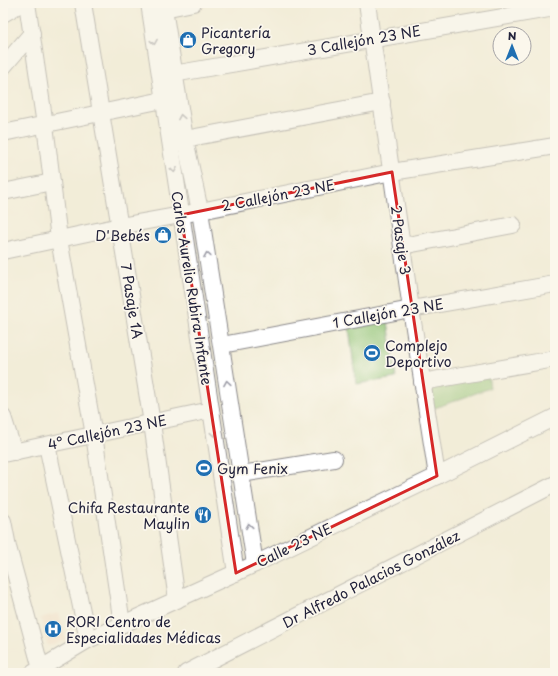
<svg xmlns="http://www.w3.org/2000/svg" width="558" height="676" viewBox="0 0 558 676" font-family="'Playpen Sans',sans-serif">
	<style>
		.built { fill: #f1d5bd }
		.green { fill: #8fc375; stroke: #587258 }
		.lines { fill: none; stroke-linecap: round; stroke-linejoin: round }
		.minor-casing { stroke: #8a888a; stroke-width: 18 }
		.minor { stroke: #fff; stroke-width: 16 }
		.oneway { stroke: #9c9ca7 }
		.marked { fill: none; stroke: #d62828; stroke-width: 3; stroke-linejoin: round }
		.labels { text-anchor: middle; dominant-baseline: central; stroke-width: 3.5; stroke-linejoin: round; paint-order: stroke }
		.poi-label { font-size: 14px; fill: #22223b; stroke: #fbf7ec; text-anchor: start }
		.street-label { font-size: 14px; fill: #22223b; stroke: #fbf7ec }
	</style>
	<rect width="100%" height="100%" fill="#fbf7ec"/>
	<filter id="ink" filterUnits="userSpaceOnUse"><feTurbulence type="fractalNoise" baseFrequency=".025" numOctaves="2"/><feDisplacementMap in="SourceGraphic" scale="8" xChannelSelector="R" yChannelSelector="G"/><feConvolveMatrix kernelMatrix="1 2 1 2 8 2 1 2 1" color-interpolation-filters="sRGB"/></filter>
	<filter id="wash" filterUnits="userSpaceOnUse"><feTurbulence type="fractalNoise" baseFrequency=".012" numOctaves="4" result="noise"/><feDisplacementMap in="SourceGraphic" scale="16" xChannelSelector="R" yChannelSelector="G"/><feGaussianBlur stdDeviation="0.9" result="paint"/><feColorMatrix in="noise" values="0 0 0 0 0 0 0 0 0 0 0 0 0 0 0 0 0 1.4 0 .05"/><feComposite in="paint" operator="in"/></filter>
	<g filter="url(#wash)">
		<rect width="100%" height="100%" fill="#f2edd8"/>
		<!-- built -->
		<path class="built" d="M59 613 66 640 48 646 40 618Z"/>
		<!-- green -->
		<g class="green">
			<path d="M388 321 396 378 356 384 349 327Z"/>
			<path d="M488 373 490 388 432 409 427 383Z"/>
		</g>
	</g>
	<g filter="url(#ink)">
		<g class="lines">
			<defs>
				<g id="minor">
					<path d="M27 3 45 125 59 239 94 435 122 624"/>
					<path d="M83 3 152 423 177 600"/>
					<path d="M149 3 236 573"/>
					<path d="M163 3 185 139 200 211 255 564"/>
					<path d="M367 3 411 309 437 476"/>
					<path d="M164 9 193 3"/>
					<path d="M3 14 22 3"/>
					<path d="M3 67 32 33"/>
					<path d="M173 74 555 8"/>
					<path d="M3 133 163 100"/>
					<path d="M185 139 382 102"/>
					<path d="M3 192 52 182"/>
					<path d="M402 246 513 225"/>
					<path d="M3 251 120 226 181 215 392 172 555 146"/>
					<path d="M222 345 411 309 555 284"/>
					<path d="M422 382 555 359"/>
					<path d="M3 417 14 452"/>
					<path d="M47 445 88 640"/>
					<path d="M3 454 211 410"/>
					<path d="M241 474 334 459"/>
					<path d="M3 521 8 547 41 669"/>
					<path d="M33 673 88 640 255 564 437 476 555 417"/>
					<path d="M186 673 555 484"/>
				</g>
			</defs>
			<!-- minor casing -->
			<use href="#minor" class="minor-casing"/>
			<!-- minor -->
			<use href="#minor" class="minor"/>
		</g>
		<!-- one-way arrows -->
		<defs><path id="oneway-chevron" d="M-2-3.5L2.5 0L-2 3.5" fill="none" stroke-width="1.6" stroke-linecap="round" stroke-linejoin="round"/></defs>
		<g class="oneway">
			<use href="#oneway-chevron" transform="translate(154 42) rotate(81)"/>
			<use href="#oneway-chevron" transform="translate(181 117) rotate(-100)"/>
			<use href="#oneway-chevron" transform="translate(174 170) rotate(81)"/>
			<use href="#oneway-chevron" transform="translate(207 255) rotate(-99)"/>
			<use href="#oneway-chevron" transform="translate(227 383) rotate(-99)"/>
			<use href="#oneway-chevron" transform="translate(214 434) rotate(81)"/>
			<use href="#oneway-chevron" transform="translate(249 526) rotate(-99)"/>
		</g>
	</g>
	<!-- marked area -->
	<path d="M0 0H558V676H0ZM392 172 437 476 236 573 181 215Z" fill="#f2edd8" fill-opacity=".55" fill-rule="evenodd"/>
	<path class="marked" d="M392 172 437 476 236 573 181 215Z"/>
	<!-- icons -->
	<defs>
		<symbol id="shop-disc" viewBox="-11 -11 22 22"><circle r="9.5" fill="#1f6fb2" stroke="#fbf7ec"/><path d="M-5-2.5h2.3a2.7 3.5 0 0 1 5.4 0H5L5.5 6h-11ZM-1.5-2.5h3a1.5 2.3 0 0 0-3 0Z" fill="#fff"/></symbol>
		<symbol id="stadium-disc" viewBox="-11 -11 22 22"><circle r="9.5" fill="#1f6fb2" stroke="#fbf7ec"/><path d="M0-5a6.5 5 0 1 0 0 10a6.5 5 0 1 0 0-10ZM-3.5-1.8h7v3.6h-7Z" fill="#fff"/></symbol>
		<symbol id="restaurant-disc" viewBox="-11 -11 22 22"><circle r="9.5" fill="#1f6fb2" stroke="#fbf7ec"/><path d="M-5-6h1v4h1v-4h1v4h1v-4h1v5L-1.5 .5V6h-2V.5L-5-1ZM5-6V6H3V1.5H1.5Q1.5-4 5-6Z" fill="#fff"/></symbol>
		<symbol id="hospital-disc" viewBox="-11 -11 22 22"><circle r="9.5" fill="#1f6fb2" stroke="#fbf7ec"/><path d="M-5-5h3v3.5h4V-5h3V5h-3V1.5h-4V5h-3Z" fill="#fff"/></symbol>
	</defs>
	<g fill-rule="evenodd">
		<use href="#shop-disc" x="178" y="30" width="20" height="20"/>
		<use href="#shop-disc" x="153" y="225" width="20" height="20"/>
		<use href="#stadium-disc" x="362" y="343" width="20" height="20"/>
		<use href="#stadium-disc" x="194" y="458" width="20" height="20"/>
		<use href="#restaurant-disc" x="193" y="505" width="20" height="20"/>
		<use href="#hospital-disc" x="43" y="619" width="20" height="20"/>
	</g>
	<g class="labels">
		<!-- poi labels -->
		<g class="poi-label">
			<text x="201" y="32">Picantería<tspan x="201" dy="16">Gregory</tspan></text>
			<text x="150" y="235" text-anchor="end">D'Bebés</text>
			<text x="385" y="345">Complejo<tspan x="385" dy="16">Deportivo</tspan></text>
			<text x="217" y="468">Gym Fenix</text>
			<text x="190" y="507" text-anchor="end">Chifa Restaurante<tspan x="190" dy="16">Maylin</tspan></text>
			<text x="66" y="621">RORI Centro de<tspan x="66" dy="16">Especialidades Médicas</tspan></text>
		</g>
		<!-- street labels -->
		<g class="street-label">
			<text transform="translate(364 40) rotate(-10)">3 Callejón 23 NE</text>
			<text transform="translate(278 195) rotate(-11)">2 Callejón 23 NE</text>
			<text transform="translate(401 240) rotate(82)">2 Pasaje 3</text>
			<text transform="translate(192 288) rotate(81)">Carlos Aurelio Rubira Infante</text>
			<text transform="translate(132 301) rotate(81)">7 Pasaje 1A</text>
			<text transform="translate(388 313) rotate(-10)">1 Callejón 23 NE</text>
			<text transform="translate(107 432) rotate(-12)">4° Callejón 23 NE</text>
			<text transform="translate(294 545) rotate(-26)">Calle 23 NE</text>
			<text transform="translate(371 579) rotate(-27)">Dr Alfredo Palacios González</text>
		</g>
	</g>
	<!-- margin -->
	<rect width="558" height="676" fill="none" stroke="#fbf7ec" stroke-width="16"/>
	<!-- north arrow -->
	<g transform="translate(512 46)"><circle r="19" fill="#fbf7ec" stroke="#a4a2a5"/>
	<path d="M0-3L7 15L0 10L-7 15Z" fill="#1f6fb2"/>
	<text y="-6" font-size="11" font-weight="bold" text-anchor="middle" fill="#22223b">N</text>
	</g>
</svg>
